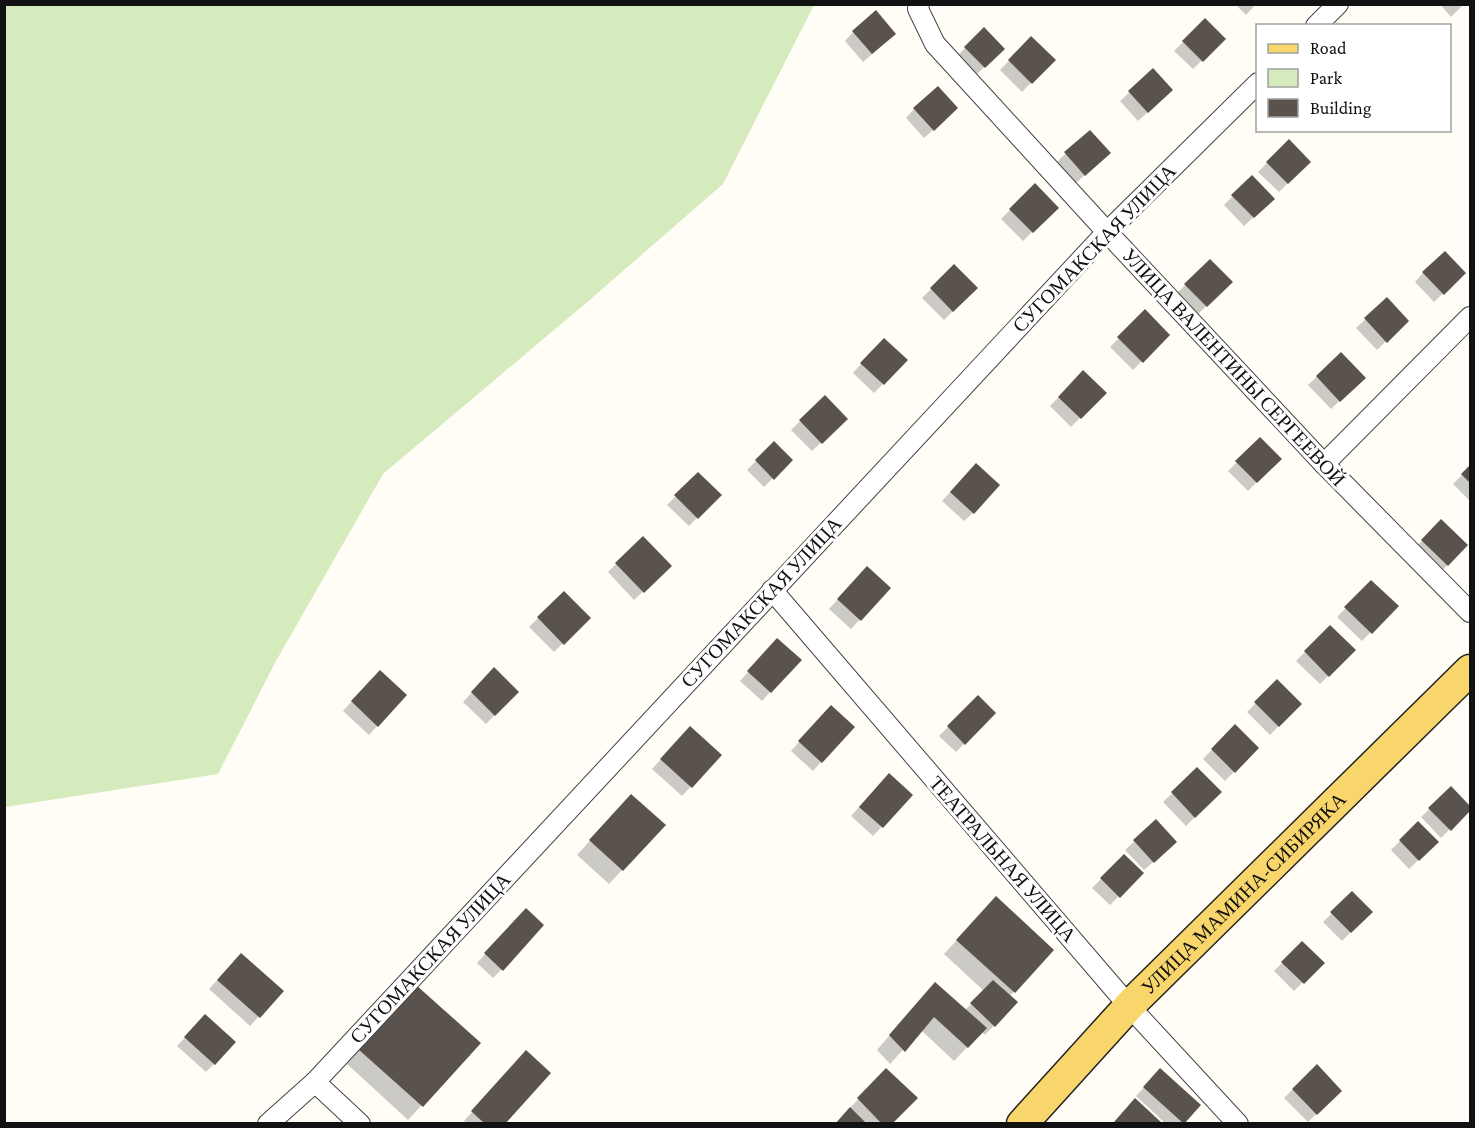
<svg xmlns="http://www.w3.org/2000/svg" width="1475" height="1128" viewBox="0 0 1475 1128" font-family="'Crimson Pro',serif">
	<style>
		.green { fill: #d5ebbd }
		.shadow { fill: #0003 }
		.building { fill: #5a524d }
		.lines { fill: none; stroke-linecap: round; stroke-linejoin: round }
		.minor-casing { stroke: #444; stroke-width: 22 }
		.primary-casing { stroke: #222; stroke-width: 33 }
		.minor { stroke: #fff; stroke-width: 20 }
		.primary { stroke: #f9d66b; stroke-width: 30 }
		.labels { text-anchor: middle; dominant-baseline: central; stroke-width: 6; stroke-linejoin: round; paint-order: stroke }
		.street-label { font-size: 20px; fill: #111; stroke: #fff }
	</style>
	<rect width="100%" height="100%" fill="#fffdf5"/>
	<!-- green -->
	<path class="green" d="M5 4H813L814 5 723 184 585 304 383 474 276 661 218 774 5 807Z"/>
	<!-- shadow -->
	<g class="shadow">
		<path d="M1235 4H1256L1246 15Z"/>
		<path d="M1440 4H1464L1451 17Z"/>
		<path d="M1205 20 1224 39 1193 69 1174 51Z"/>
		<path d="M984 29 1003 49 975 76 956 57Z"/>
		<path d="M853 32 885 43 863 62 845 41Z"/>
		<path d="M1031 38 1053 60 1022 92 1000 70Z"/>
		<path d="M1153 71 1162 99 1138 121 1120 101Z"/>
		<path d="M914 109 948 117 924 138 906 118Z"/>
		<path d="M1289 141 1309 162 1279 192 1258 172Z"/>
		<path d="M1065 154 1100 161 1076 183 1057 162Z"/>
		<path d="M1252 177 1273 199 1244 226 1224 205Z"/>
		<path d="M1035 185 1056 208 1023 241 1001 219Z"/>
		<path d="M1210 261 1231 282 1197 315 1177 293Z"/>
		<path d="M954 266 976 288 944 320 922 298Z"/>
		<path d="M1423 273H1464L1434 302 1415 282Z"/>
		<path d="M1387 299 1407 321 1377 350 1356 328Z"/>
		<path d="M1145 312 1168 335 1133 370 1110 347Z"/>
		<path d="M875 348 883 384 874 393 853 373Z"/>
		<path d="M1341 354 1364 378 1331 409 1308 385Z"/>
		<path d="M1083 372 1105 393 1071 427 1050 406Z"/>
		<path d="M825 397 846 419 812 451 791 430Z"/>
		<path d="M1260 439 1280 459 1248 491 1228 471Z"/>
		<path d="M774 443 791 460 764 487 747 470Z"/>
		<path d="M1470 467V501L1453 484Z"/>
		<path d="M698 474 719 495 689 526 667 505Z"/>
		<path d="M967 474 973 513 964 521 942 501Z"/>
		<path d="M1441 521 1466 545 1439 574 1413 550Z"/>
		<path d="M643 538 670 566 634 600 608 572Z"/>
		<path d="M858 577 889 588 851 629 829 609Z"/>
		<path d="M1371 582 1396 606 1362 641 1337 617Z"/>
		<path d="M564 593 589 618 554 652 529 627Z"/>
		<path d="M1330 627 1354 650 1320 684 1296 661Z"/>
		<path d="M769 649 770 692 762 701 740 681Z"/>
		<path d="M494 669 517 692 486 724 463 702Z"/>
		<path d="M371 680 377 726 369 735 343 711Z"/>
		<path d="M1277 681 1300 704 1270 735 1247 712Z"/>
		<path d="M978 697 994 713 956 752 939 736Z"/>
		<path d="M822 716 821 762 813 771 791 751Z"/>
		<path d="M1235 726 1257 748 1225 781 1203 759Z"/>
		<path d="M681 737 720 755 682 796 652 769Z"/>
		<path d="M1197 769 1220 792 1186 826 1163 802Z"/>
		<path d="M880 784 911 796 873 836 851 816Z"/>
		<path d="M1451 788 1470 809 1441 838 1421 817Z"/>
		<path d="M618 809 622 870 609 884 577 855Z"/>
		<path d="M1156 821 1166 851 1144 870 1125 850Z"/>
		<path d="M1418 823 1437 842 1409 869 1391 850Z"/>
		<path d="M1124 856 1142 873 1110 905 1092 888Z"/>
		<path d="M1352 893 1371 912 1342 941 1323 922Z"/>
		<path d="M983 912 1052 950 1009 997 1016 1003 985 1035 982 1032 954 1061 921 1030 890 1064 877 1050 922 997 965 1010 984 991 944 954Z"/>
		<path d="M517 919 502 969 493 978 477 963Z"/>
		<path d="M1302 943 1322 963 1294 991 1274 971Z"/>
		<path d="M233 963 282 991 250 1026 209 989Z"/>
		<path d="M403 1000 479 1043 408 1120 346 1063Z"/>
		<path d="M197 1025 214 1064 206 1072 177 1046Z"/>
		<path d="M518 1061 503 1124H467L464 1121Z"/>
		<path d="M1317 1066 1340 1091 1308 1122 1284 1098Z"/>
		<path d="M886 1070 890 1124H836L850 1108Z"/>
		<path d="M1152 1079 1199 1105 1182 1124H1166L1136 1096Z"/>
	</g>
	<!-- building -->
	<g class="building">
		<path d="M876 10 896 34 872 54 852 31Z"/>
		<path d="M1205 18 1226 39 1203 62 1182 41Z"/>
		<path d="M984 27 1005 49 985 68 964 47Z"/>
		<path d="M1031 36 1056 60 1032 84 1008 60Z"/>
		<path d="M1153 68 1173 90 1148 113 1128 91Z"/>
		<path d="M938 86 958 108 934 131 913 108Z"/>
		<path d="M1090 130 1111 153 1085 176 1064 152Z"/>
		<path d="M1289 139 1311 162 1288 184 1266 162Z"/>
		<path d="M1252 175 1275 199 1254 218 1231 195Z"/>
		<path d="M1035 183 1059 208 1033 233 1009 209Z"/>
		<path d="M1445 251 1466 273 1444 295 1422 272Z"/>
		<path d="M1210 259 1233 282 1207 307 1184 284Z"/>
		<path d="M954 264 978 288 953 312 930 288Z"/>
		<path d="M1387 297 1409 321 1387 343 1364 318Z"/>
		<path d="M1145 309 1170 335 1143 363 1117 337Z"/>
		<path d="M884 338 908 360 884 385 860 363Z"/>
		<path d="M1341 352 1366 378 1340 402 1316 376Z"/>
		<path d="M1083 370 1107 393 1081 419 1058 397Z"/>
		<path d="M825 395 848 419 822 444 799 420Z"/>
		<path d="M1260 437 1282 459 1257 483 1235 461Z"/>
		<path d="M774 441 793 460 774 480 755 460Z"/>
		<path d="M976 463 1000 485 974 514 950 492Z"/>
		<path d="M1470 465V483L1461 474Z"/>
		<path d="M698 472 722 495 698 519 674 495Z"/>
		<path d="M1441 519 1468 545 1448 566 1421 540Z"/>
		<path d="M643 536 672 566 644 593 615 563Z"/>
		<path d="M867 566 891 588 861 621 837 599Z"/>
		<path d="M1371 580 1399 606 1372 634 1344 607Z"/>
		<path d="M564 591 591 618 564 645 537 617Z"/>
		<path d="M1330 625 1356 650 1329 677 1304 651Z"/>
		<path d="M777 638 802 660 771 693 747 671Z"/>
		<path d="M494 667 519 692 495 716 471 692Z"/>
		<path d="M380 670 407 695 378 727 351 701Z"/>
		<path d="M1277 679 1302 704 1279 727 1254 702Z"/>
		<path d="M978 695 996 713 965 745 947 726Z"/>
		<path d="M831 705 855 727 822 763 798 741Z"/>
		<path d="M1235 724 1259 748 1235 773 1211 749Z"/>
		<path d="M690 726 722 755 692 788 660 759Z"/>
		<path d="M1197 767 1222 792 1195 818 1171 792Z"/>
		<path d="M889 773 913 795 883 828 859 807Z"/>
		<path d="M1451 786 1470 806V811L1451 831 1428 808Z"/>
		<path d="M631 794 666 825 623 871 589 840Z"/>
		<path d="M1156 819 1177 842 1154 863 1133 840Z"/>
		<path d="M1418 821 1439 842 1419 861 1399 840Z"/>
		<path d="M1124 854 1144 873 1120 898 1100 878Z"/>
		<path d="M1352 891 1373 912 1351 933 1330 912Z"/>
		<path d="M996 896 1054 950 1015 993 956 940Z"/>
		<path d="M526 908 544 925 503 971 484 953Z"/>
		<path d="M1302 941 1325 963 1304 984 1281 962Z"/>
		<path d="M241 953 284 991 260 1018 217 980Z"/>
		<path d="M993 980 1018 1002 995 1027 970 1003Z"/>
		<path d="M935 982 987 1028 968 1048 934 1017 905 1052 889 1035Z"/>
		<path d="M416 985 481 1043 423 1107 358 1049Z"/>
		<path d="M205 1014 236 1042 215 1065 184 1037Z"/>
		<path d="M526 1050 551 1073 505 1124H485L471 1111Z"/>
		<path d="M1317 1064 1342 1091 1317 1115 1292 1089Z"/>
		<path d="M886 1068 918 1098 892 1124H882L857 1098Z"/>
		<path d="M1160 1068 1201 1105 1184 1124 1143 1087Z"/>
		<path d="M1135 1098 1163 1124H1116L1114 1122Z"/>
		<path d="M850 1107 867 1124H835Z"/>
	</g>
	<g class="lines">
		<defs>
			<g id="minor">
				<path d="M919 4 918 9 935 44 1107 232 1324 464 1470 612"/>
				<path d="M1316 26 1338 4"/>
				<path d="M1324 464 1470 317"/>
				<path d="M772 590 1129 1006 1238 1124"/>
				<path d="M315 1082 360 1124"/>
				<path d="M268 1124 315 1082 1107 232 1258 83"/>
			</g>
			<g id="primary">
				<path id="s1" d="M1022 1124 1129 1006 1470 670"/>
			</g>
		</defs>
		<!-- minor casing -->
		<use href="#minor" class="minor-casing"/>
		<!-- primary casing -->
		<use href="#primary" class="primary-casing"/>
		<!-- minor -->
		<use href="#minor" class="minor"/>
		<!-- primary -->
		<use href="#primary" class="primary"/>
	</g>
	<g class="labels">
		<!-- street labels -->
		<g class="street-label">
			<text transform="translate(1094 248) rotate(-46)">СУГОМАКСКАЯ УЛИЦА</text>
			<text transform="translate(1234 367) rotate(47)">УЛИЦА ВАЛЕНТИНЫ СЕРГЕЕВОЙ</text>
			<text transform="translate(761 602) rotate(-47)">СУГОМАКСКАЯ УЛИЦА</text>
			<text transform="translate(1003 859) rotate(49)">ТЕАТРАЛЬНАЯ УЛИЦА</text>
			<text stroke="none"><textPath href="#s1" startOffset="320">УЛИЦА МАМИНА-СИБИРЯКА</textPath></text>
			<text transform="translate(430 958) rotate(-47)">СУГОМАКСКАЯ УЛИЦА</text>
		</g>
	</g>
	<!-- border -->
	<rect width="1475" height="1128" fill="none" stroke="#111111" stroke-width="12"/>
	<!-- legend -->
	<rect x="1256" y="24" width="195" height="108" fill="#ffffff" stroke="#a0a0a0" stroke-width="1.5"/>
	<rect x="1268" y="44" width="30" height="9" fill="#f9d66b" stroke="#a0a0a0" stroke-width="1.5"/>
	<text x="1310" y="54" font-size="18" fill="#111111">Road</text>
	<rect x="1268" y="69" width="30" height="18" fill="#d5ebbd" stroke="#a0a0a0" stroke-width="1.5"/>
	<text x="1310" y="84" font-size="18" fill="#111111">Park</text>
	<rect x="1268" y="99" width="30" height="18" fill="#5a524d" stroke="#a0a0a0" stroke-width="1.5"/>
	<text x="1310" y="114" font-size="18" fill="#111111">Building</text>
</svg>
